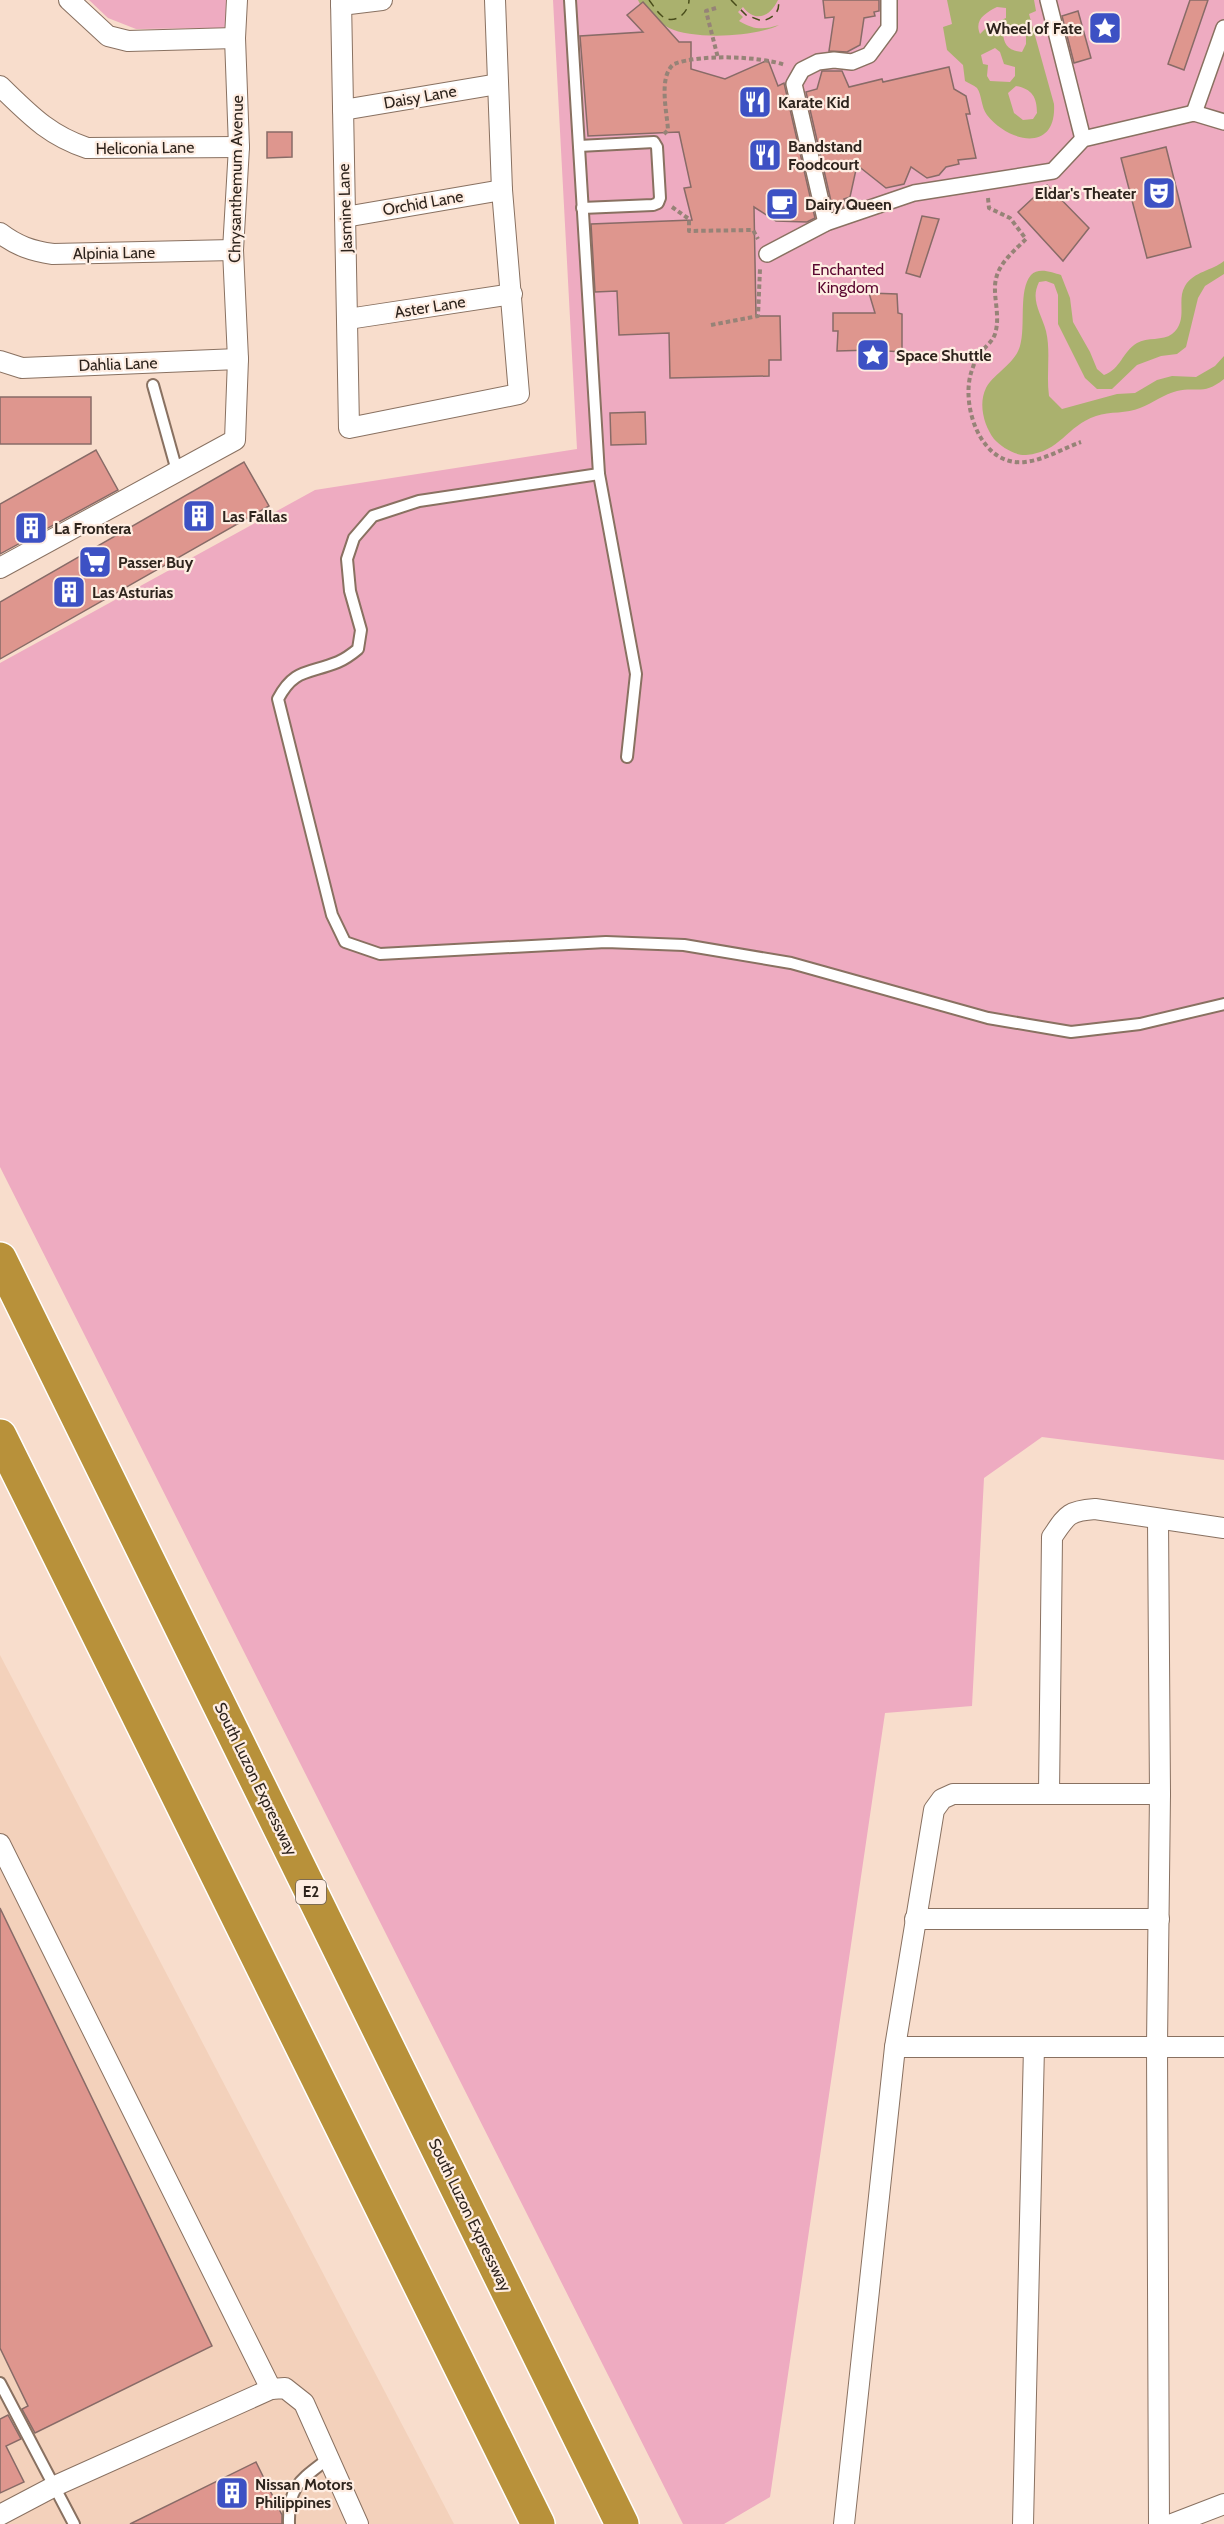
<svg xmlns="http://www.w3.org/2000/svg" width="1224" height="2524" viewBox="0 0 1224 2524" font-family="Cabin,sans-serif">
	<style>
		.built { fill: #f3d1bb }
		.green { fill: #eeabc1 }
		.water { fill: #aab16e; fill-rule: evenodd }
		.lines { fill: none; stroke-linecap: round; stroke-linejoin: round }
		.ferry { stroke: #484c1a; stroke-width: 1.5; stroke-dasharray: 8 6; stroke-linecap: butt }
		.building { fill: #de968e; stroke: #886b67; stroke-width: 1.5 }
		.service-casing { stroke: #897161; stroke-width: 14 }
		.pedestrian-casing { stroke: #897161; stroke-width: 18 }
		.minor-casing { stroke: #897161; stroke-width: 22 }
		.motorway-casing { stroke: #fff; stroke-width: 36 }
		.path { stroke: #968377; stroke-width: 4; stroke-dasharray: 4.5 3; stroke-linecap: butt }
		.service { stroke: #fff; stroke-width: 10 }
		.pedestrian { stroke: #fff; stroke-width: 15 }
		.minor { stroke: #fff; stroke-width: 20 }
		.motorway { stroke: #b8913a; stroke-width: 33 }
		.labels { text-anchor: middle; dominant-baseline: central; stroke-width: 4.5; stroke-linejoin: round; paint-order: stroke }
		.shield { fill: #feede2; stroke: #6c6058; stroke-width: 1.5 }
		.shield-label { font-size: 15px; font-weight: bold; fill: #2e241d }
		.poi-label { font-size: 16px; font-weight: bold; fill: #2e241d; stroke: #feede2; text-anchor: start }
		.street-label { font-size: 16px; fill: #2e241d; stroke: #feede2 }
		.park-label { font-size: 16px; fill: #59052f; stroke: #feede2 }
	</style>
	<rect width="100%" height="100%" fill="#f8ddcc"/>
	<!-- built -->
	<path class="built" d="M0 1655 454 2524H0Z"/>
	<!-- green -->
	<g class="green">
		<path d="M89 0H231V19L224 28 136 29 108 18Z"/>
		<path d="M553 0H1224V1460L1042 1437 984 1478 972 1706 885 1713 770 2497 724 2524H683L0 1167V663L315 490 577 449Z"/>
	</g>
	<!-- water -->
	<g class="water">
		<path d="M638 0H778C770 17 755 23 743 7L738 12 743 17 739 21C754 30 763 30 779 25 756 37 693 40 669 28 659 23 651 10 643 2L640 4Z"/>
		<path d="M947 0H1034L1036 11 1029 14 1054 104C1057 153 1009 143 987 115 981 107 982 95 977 88 974 85 968 83 965 81L963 65 947 50 943 27 952 24ZM997 7 1006 8V18L988 26 980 34C974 20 985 13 997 7ZM1016 25 1026 36V44L1022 52C1009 51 1003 45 1003 31ZM995 48 1000 52 1004 64 1015 67V76L1010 82 990 81 987 76 988 65 983 64 981 55ZM1016 86C1032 89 1037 97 1037 113L1033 119 1023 120 1014 113 1008 93Z"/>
		<path d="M1224 261V274L1205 286 1198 298 1186 347 1177 354 1161 356 1137 365 1112 389H1097L1085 378 1058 324V295L1054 284 1046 281 1039 282C1030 300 1041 313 1046 331 1051 352 1046 374 1049 396L1062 409 1117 394 1135 393 1157 380 1172 376 1196 377 1215 366 1224 356V379C1203 396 1197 386 1177 391 1164 394 1153 403 1140 408 1127 414 1110 411 1096 416 1066 426 1061 452 1026 455 1016 456 1001 447 994 439 984 426 978 404 986 388 993 374 1015 364 1020 346 1026 326 1018 290 1031 275 1038 267 1052 272 1061 275L1070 298 1073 322 1090 352 1097 369 1104 375C1121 369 1122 352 1137 343 1147 337 1163 341 1172 334 1189 320 1176 301 1185 286 1194 271 1212 271 1224 261Z"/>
	</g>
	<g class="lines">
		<!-- ferry -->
		<g class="ferry">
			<path d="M649 0C653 5 657 12 662 16 674 26 689 13 689 0"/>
			<path d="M731 0 746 15 762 21C773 18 781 12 778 0"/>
		</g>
	</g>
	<!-- building -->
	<g class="building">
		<path d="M823 0H879V11L874 12 875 16 864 18 860 45 847 52 829 51 834 17 825 18Z"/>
		<path d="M1190 0H1208L1184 70 1168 64Z"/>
		<path d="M643 2 679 42H691V69L725 79 768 60 778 86 784 83 815 218 807 222 776 221 754 207 756 316H780L781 360H769V376L670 378 669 333 619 335 617 291 595 292 591 224 692 220 684 188 691 187 679 132 588 136 580 36 643 32 627 15Z"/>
		<path d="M1078 11 1091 58 1074 63 1062 16Z"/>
		<path d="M949 67 954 89 966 96 970 114H966L976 158 958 160 959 164 946 167 939 175 927 178 911 167 904 184 886 188 857 165 850 197 844 199 847 206 833 210 806 92 817 89 822 71H842L849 87 882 79 883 82Z"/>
		<path d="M267 132H292V157L267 158Z"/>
		<path d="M1166 147 1191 247 1147 258 1121 158Z"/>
		<path d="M1047 185 1089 228 1063 261 1018 212Z"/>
		<path d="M922 216 939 219 920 277 906 273Z"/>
		<path d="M869 293 897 294 898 313 902 314V352L872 350 837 351 838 331H833V313H875Z"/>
		<rect x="0" y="397" width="91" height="47"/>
		<path d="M645 412 646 444 611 445 610 413Z"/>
		<path d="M96 450 118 490 0 554V504Z"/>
		<path d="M244 462 269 506 0 659V602Z"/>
		<path d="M0 1908 212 2346 35 2433 22 2409 28 2406 0 2348Z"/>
		<path d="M8 2415 21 2439 6 2446 24 2482 0 2493V2419Z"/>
		<path d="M256 2462 282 2515V2524H130Z"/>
	</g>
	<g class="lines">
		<defs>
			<g id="service">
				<path d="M570 0 599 474 636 674 627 757"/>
				<path d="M579 146 654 142 657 147 660 198 658 203 653 205 582 208"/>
				<path d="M153 385 177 471"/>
				<path d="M599 474 419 501 373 516 354 538 347 559 350 591 361 630 358 649C352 654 345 659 338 662 309 674 294 668 278 699L332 915 345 942 380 954 606 942 684 945 791 963 988 1018 1071 1032 1140 1024 1224 1004"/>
				<path d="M0 2383 74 2524"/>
				<path d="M289 2524C288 2485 301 2480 329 2458"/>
			</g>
			<g id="pedestrian">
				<path d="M1048 0 1083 139"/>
				<path d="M1194 113 1224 28"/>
				<path d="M826 223 794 84 802 70 818 62 834 60 852 62 869 55 889 28V0"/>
				<path d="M767 254 826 223 914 193 1053 171 1083 139 1194 113 1224 122"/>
			</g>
			<g id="minor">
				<path d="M69 0 108 36 128 41 235 38"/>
				<path d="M341 0 349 428 519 394 502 190 495 0"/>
				<path d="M341 5 382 0"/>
				<path d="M0 86C29 114 48 135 87 148L239 147"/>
				<path d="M343 110 498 84"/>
				<path d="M345 217 502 190"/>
				<path d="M0 233C17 246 32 251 53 254L233 250"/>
				<path d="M348 319 512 294"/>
				<path d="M0 361 22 368 238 359"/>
				<path d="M0 568 235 440 238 359 233 250 239 147 235 38 237 0"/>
				<path d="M1158 1520 1160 1794 1157 2045 1159 2524"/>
				<path d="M1049 1793 1052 1537C1067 1515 1068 1511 1095 1509L1224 1528"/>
				<path d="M0 1844 271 2389"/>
				<path d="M915 1919H1159"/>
				<path d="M895 2047H1224"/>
				<path d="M0 2515 55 2486 271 2389 285 2388 304 2403 358 2524"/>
				<path d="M844 2524 895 2047 934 1810 942 1799 953 1794H1160"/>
				<path d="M1023 2524 1034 2047"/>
				<path d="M1172 2524 1224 2504"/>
			</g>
			<g id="motorway">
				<path d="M0 1259 622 2524"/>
				<path d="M0 1436 538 2524"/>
			</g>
		</defs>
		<!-- service casing -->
		<use href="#service" class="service-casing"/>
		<!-- pedestrian casing -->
		<use href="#pedestrian" class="pedestrian-casing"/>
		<!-- minor casing -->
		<use href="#minor" class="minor-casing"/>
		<!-- motorway casing -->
		<use href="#motorway" class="motorway-casing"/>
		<!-- path -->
		<g class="path">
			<path d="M716 8 706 11 718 58"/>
			<path d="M664 134 668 130C667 112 658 76 674 64 700 54 759 56 785 65"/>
			<path d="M988 198 989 208 1010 218 1026 239C1015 250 999 263 996 279 992 295 1001 315 995 334 992 343 983 348 978 356 975 360 973 367 971 373 961 407 981 467 1025 462 1044 460 1064 448 1081 442"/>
			<path d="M672 207 689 219V231L753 230 758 239"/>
			<path d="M711 325 758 316 760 269"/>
		</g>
		<!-- service -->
		<use href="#service" class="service"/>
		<!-- pedestrian -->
		<use href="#pedestrian" class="pedestrian"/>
		<!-- minor -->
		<use href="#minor" class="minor"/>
		<!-- motorway -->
		<use href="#motorway" class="motorway"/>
	</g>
	<!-- icons -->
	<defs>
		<symbol id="sight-square" viewBox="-11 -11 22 22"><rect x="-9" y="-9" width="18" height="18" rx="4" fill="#3d51c4" stroke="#feede2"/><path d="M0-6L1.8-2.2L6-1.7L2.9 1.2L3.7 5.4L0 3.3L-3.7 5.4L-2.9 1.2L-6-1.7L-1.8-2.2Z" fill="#fff"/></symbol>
		<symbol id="restaurant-square" viewBox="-11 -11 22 22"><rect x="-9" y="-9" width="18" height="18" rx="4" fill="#3d51c4" stroke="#feede2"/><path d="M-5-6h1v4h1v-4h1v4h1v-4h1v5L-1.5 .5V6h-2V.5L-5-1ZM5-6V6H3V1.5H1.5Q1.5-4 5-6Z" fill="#fff"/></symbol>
		<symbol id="theatre-square" viewBox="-11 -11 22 22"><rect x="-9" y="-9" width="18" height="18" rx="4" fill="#3d51c4" stroke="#feede2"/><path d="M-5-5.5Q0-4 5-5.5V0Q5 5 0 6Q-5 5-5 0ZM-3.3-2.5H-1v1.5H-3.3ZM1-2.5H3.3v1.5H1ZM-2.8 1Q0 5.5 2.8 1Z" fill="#fff"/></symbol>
		<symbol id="cafe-square" viewBox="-11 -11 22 22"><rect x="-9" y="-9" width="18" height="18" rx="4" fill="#3d51c4" stroke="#feede2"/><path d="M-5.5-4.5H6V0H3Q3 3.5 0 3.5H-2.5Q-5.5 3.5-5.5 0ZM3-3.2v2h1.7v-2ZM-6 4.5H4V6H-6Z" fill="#fff"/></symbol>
		<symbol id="building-square" viewBox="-11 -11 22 22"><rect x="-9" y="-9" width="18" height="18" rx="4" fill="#3d51c4" stroke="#feede2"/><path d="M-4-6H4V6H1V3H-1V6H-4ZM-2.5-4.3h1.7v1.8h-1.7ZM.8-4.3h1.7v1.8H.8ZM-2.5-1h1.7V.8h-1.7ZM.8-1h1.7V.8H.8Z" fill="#fff"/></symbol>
		<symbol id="supermarket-square" viewBox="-11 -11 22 22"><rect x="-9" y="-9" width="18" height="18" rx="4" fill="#3d51c4" stroke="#feede2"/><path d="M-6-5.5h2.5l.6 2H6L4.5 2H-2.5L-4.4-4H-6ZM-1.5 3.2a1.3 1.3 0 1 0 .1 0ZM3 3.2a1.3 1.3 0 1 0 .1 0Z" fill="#fff"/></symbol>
	</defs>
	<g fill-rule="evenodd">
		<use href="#sight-square" x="1086" y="9" width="38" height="38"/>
		<use href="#restaurant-square" x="736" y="83" width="38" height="38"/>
		<use href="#restaurant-square" x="746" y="136" width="38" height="38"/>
		<use href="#theatre-square" x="1140" y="174" width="38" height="38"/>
		<use href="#cafe-square" x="763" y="185" width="38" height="38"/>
		<use href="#sight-square" x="854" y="336" width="38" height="38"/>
		<use href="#building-square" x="180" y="497" width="38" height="38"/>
		<use href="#building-square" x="12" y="509" width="38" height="38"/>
		<use href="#supermarket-square" x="76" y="543" width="38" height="38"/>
		<use href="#building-square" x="50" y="573" width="38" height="38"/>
		<use href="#building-square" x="213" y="2474" width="38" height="38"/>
	</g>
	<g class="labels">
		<!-- shield labels -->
		<rect class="shield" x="296" y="1880" width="30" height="24" rx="4.5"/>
		<g class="shield-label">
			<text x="311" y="1892">E2</text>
		</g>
		<!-- poi labels -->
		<g class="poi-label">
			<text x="1082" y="28" text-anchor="end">Wheel of Fate</text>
			<text x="778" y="102">Karate Kid</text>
			<text x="788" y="146">Bandstand<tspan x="788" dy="18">Foodcourt</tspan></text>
			<text x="1136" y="193" text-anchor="end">Eldar's Theater</text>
			<text x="805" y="204">Dairy Queen</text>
			<text x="896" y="355">Space Shuttle</text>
			<text x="222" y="516">Las Fallas</text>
			<text x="54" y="528">La Frontera</text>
			<text x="118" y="562">Passer Buy</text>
			<text x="92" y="592">Las Asturias</text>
			<text x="255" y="2484">Nissan Motors<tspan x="255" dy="18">Philippines</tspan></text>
		</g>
		<!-- street labels -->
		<g class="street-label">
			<text transform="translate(420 97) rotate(-10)">Daisy Lane</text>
			<text transform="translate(145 148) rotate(-1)">Heliconia Lane</text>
			<text transform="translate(236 179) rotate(-89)">Chrysanthemum Avenue</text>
			<text transform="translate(423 203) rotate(-10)">Orchid Lane</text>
			<text transform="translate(345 208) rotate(-92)">Jasmine Lane</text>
			<text transform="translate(114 253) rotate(-1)">Alpinia Lane</text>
			<text transform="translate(430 307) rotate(-9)">Aster Lane</text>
			<text transform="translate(118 364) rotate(-2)">Dahlia Lane</text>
			<text transform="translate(256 1779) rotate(64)">South Luzon Expressway</text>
			<text transform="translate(470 2215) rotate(64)">South Luzon Expressway</text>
		</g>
		<!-- park labels -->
		<g class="park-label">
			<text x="848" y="269">Enchanted<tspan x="848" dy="18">Kingdom</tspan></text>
		</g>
	</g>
</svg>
